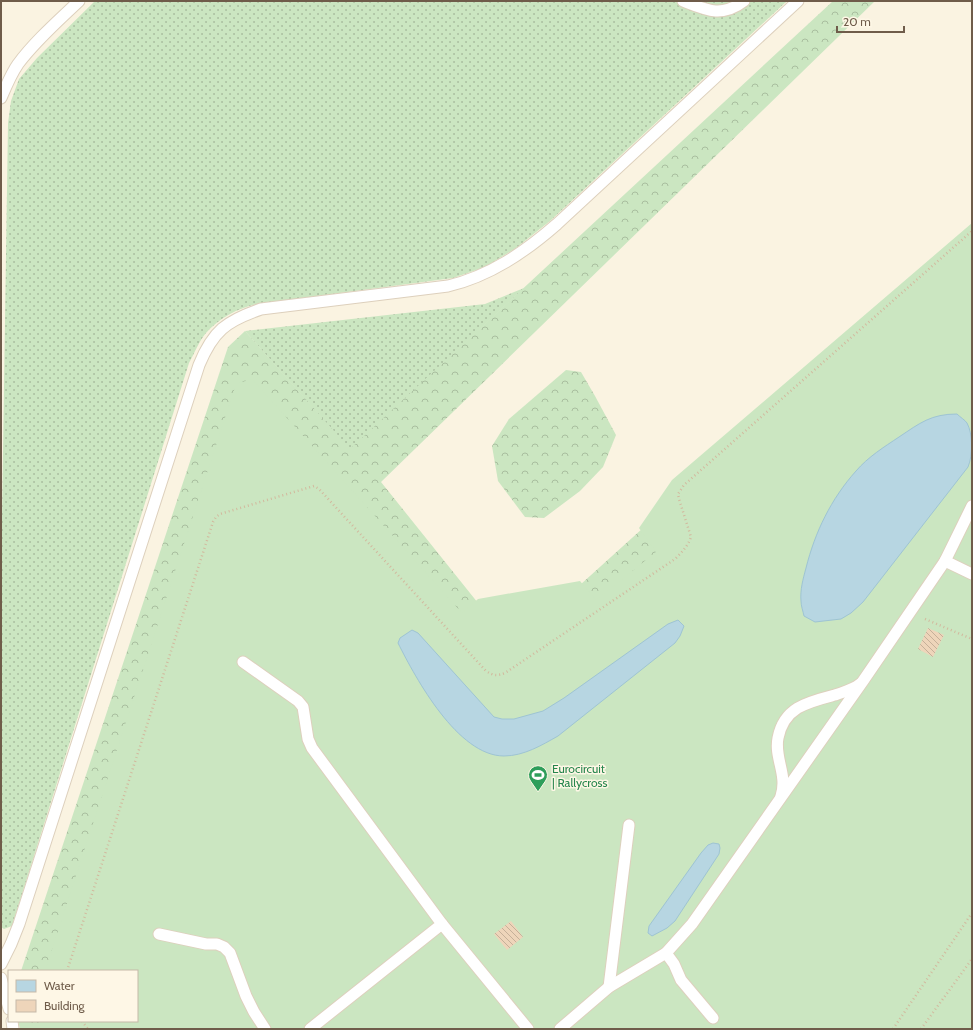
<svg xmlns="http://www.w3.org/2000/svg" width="973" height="1030" viewBox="0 0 973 1030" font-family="Cabin,sans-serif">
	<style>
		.grass { fill: url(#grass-dots) }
		.forest { fill: url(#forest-crowns) }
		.pitch { fill: #cbe6c1 }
		.water { fill: #b7d6e2; stroke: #9ec4d3 }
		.building { fill: url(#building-back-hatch) }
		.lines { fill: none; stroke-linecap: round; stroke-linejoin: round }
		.lane-casing { stroke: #ddd0bd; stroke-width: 13 }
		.path { stroke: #d2b99e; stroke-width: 2.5; stroke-dasharray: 1 3; stroke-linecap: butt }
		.lane { stroke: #fff; stroke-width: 11 }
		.labels { text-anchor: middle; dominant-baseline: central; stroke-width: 3; stroke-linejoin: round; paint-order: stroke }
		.leisure-label { font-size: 12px; fill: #27864d; stroke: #fef7e6; text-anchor: start }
	</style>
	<defs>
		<pattern id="grass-dots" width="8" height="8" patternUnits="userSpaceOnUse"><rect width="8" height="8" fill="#cbe6c1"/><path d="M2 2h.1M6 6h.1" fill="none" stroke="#a9be9f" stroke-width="1.8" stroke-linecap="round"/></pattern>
		<pattern id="forest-crowns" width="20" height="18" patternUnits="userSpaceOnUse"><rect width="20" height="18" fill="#cbe6c1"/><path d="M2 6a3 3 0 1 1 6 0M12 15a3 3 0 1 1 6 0" fill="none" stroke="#a9be9f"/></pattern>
		<pattern id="building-back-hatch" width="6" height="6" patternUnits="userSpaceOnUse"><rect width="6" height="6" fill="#eed5ba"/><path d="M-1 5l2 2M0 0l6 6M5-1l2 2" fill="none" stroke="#c5b099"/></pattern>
	</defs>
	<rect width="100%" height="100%" fill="#faf3e1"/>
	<!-- grass -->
	<g class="grass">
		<path d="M95 1H787L550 221 516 248 485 267 453 278 257 304C238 308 219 318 206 333 199 341 194 354 189 363L12 926 4 929 1 927V585L8 123 11 101 19 79 37 58Z"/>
		<path d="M524 288 350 450 245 331 485 304Z"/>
	</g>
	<!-- forest -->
	<g class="forest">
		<path d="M833 1H875L381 482 478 603 49 971H21L228 347 245 331 350 449Z"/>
		<path d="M566 370 581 372 595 396 616 435 603 467 580 491 544 518 525 517 498 481 492 446 509 419Z"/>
		<path d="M643 528 661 553 596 605 580 585Z"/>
		<path d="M18 1021H47L52 1029H20Z"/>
	</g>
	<!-- pitch -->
	<path class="pitch" d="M972 223V1029H50L44 1021H137V971H45L236 384 252 379 462 613 478 599 580 581 596 600 656 552 639 528 672 480Z"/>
	<!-- water -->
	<g class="water">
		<path d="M957 414C960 417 965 420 967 423 973 434 973 455 968 467L863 602 851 613 841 619 815 622 804 616C803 611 801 606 801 601 800 590 803 579 806 568 815 532 831 499 856 471 868 457 884 447 899 437 920 423 931 414 957 414Z"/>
		<path d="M678 620 684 626 680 636 675 643 558 736C542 745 524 756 504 756 458 756 416 679 398 643L400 638 412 630 418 633 494 717 502 719H514L543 711 564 698 668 624Z"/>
		<path d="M713 843 719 844 720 848 719 854 675 921 667 928 652 936 648 933 649 926 701 853 708 845Z"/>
	</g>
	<!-- building -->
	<g class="building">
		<path d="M928 628 944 635 933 657 918 649Z"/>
		<path d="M511 921 523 937 507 950 494 934Z"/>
	</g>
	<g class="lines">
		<defs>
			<g id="lane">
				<path d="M683 1C706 10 722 18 744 1"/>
				<path d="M1 98C6 86 11 74 18 64 35 41 58 21 79 1"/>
				<path d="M945 561 972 574"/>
				<path d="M243 662 298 701 303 707 308 739 312 748 442 924 310 1029"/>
				<path d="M781 796C788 775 774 758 778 738 784 707 808 702 835 695 843 692 853 690 860 684"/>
				<path d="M442 924 528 1029"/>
				<path d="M159 934 206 944H217L224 947 230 953 246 996 254 1012 265 1029"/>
				<path d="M666 953 674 964 681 980 713 1018"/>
				<path d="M1 964 11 944 19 924 199 365C213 331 226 321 261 309L448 286C490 276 525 252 557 224L798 1"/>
				<path d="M1 978 9 1009"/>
				<path d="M609 987 629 825"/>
				<path d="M12 1021 13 1029"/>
				<path d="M560 1029 609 987 666 953 692 924 863 681 945 561 972 506"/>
			</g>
		</defs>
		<!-- lane casing -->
		<use href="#lane" class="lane-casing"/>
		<!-- path -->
		<g class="path">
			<path d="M925 619 972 639"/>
			<path d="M67 971 213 522 216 517 220 514 314 486 319 489 486 671C494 676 497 676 505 673L675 559C682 552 688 546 691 537L679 499 678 494 684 485 972 231"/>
			<path d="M82 1021 88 1029"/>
			<path d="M893 1029 972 913"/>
			<path d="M921 1029 972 959"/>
		</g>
		<!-- lane -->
		<use href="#lane" class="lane"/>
	</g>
	<!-- icons -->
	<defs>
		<symbol id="stadium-pin" viewBox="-11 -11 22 30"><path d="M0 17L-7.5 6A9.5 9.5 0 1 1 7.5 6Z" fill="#2e9e5b" stroke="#fef7e6"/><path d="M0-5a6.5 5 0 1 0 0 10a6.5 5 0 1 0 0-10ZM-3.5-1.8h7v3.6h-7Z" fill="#fff"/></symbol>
	</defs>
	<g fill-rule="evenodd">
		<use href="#stadium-pin" x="527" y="764" width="22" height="30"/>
	</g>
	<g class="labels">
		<!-- leisure labels -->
		<g class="leisure-label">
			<text x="552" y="768">Eurocircuit<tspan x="552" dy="14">| Rallycross</tspan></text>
		</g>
	</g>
	<!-- border -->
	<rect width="973" height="1030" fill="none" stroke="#6f5c4a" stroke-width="4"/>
	<!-- legend -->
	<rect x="8" y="970" width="130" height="52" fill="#fef7e6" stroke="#c5b9a8"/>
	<rect x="16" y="980" width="20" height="12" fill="#b7d6e2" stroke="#c5b9a8"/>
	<text x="44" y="990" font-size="12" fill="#6f5c4a">Water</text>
	<rect x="16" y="1000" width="20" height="12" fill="#eed5ba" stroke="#c5b9a8"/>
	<text x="44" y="1010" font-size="12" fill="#6f5c4a">Building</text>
	<!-- scale -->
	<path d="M837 26v6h67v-6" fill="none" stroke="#6f5c4a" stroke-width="2"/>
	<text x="843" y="26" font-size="12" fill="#6f5c4a" stroke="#fef7e6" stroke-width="3" paint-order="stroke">20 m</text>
</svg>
